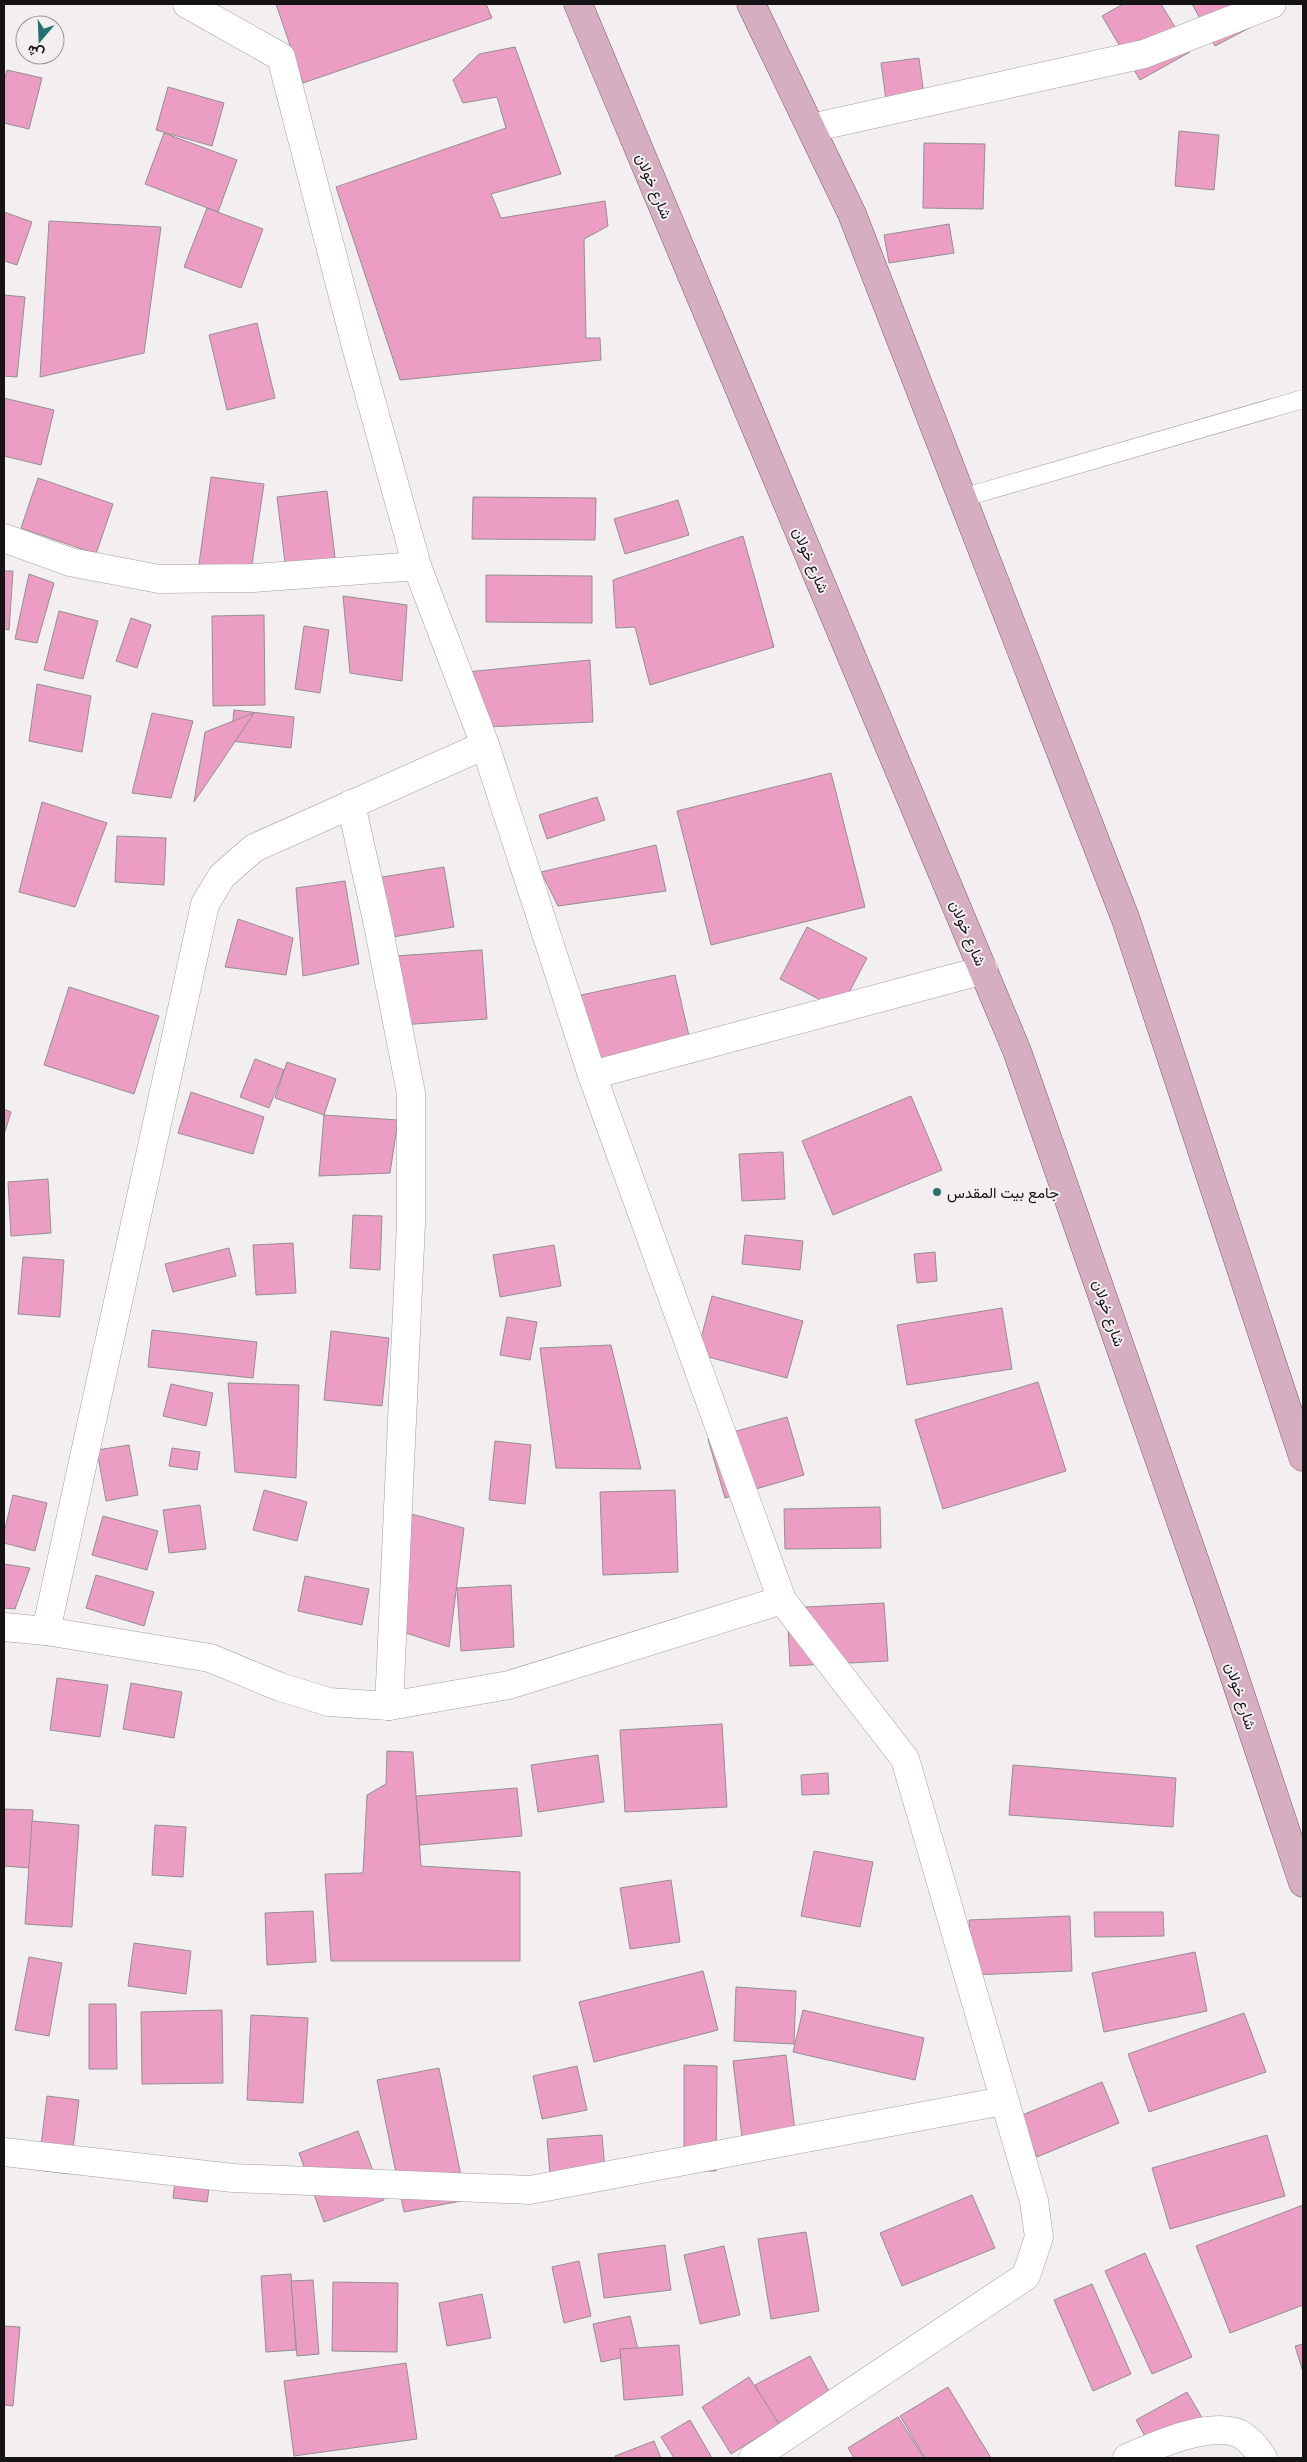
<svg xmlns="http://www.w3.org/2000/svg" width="1307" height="2462" viewBox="0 0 1307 2462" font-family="'Space Grotesk',Vazirmatn,sans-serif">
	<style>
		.building { fill: #ec9dc3; stroke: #948f91 }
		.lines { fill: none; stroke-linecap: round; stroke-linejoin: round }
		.lane-casing { stroke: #a39ea0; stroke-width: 19 }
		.street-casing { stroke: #a39ea0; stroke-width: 29 }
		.primary-casing { stroke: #80556a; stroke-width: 29 }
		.lane { stroke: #fff; stroke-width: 18 }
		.street { stroke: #fff; stroke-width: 28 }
		.primary { stroke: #d5aec1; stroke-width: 28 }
		.poi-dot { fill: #257071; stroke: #f3eef0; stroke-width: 2 }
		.labels { text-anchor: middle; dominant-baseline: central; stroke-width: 4; stroke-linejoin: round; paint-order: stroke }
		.street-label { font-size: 15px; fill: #151314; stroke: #f3eef0 }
		.poi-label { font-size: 15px; fill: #151314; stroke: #f3eef0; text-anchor: start }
	</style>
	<rect width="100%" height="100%" fill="#f3eef0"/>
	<!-- building -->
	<g class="building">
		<path d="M276 4H486L492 18 303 83Z"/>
		<path d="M1123 4H1161L1190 52 1140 80 1102 16Z"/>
		<path d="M1192 4H1244L1255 25 1215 46Z"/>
		<path d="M515 47 561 174 491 194 501 218 605 201 608 226 584 239 586 338H600L601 360 400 380 336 187 506 128 497 97 463 103 453 80 479 54Z"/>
		<path d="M919 58 926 110 888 115 881 63Z"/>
		<path d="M7 70 42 78 29 129 4 123V82Z"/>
		<path d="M168 87 224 103 212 146 156 130Z"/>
		<path d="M1179 131 1219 135 1214 190 1175 186Z"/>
		<path d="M164 133 237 160 218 212 145 184Z"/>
		<path d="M924 143 985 144 983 209 923 208Z"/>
		<path d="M207 208 263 229 241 288 184 267Z"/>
		<path d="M4 212 32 222 17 265 4 261Z"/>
		<path d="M49 221 161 227 144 353 40 377Z"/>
		<path d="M949 224 954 253 889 263 884 235Z"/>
		<path d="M4 295 25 297 17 377 4 376Z"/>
		<path d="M257 323 275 398 227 410 209 335Z"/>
		<path d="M4 398 54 410 41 465 4 456Z"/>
		<path d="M211 477 264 484 251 571 199 564Z"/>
		<path d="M38 478 113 504 96 554 21 528Z"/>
		<path d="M327 491 337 574 287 579 277 497Z"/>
		<path d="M473 497 596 498 595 540 472 539Z"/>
		<path d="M678 500 689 535 625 554 614 519Z"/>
		<path d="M743 536 774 647 650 685 635 627 616 628 613 580Z"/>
		<path d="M4 571H13L9 630 4 629Z"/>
		<path d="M29 574 54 583 37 643 15 639Z"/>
		<path d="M486 575 592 576V623L486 622Z"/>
		<path d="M343 596 407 605 402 681 350 673Z"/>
		<path d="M59 611 98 621 83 679 44 670Z"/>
		<path d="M264 615 265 705 213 706 212 616Z"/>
		<path d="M131 618 151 625 137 668 116 661Z"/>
		<path d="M304 626 329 630 320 693 295 689Z"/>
		<path d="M590 660 593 722 486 727 466 672Z"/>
		<path d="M37 684 91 696 82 752 29 741Z"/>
		<path d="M234 710 294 717 291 748 231 741Z"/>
		<path d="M152 713 193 721 171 798 132 793Z"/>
		<path d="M254 713 224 758 194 802 205 732Z"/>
		<path d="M831 773 865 907 711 945 677 811Z"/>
		<path d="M597 797 605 820 547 839 539 815Z"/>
		<path d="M42 802 107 823 75 907 19 892Z"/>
		<path d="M117 836 166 838 164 885 115 882Z"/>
		<path d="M656 845 666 891 558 906 541 872Z"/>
		<path d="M444 867 454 927 374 940 364 880Z"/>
		<path d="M345 881 359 964 303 976 296 888Z"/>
		<path d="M238 919 293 938 286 975 225 967Z"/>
		<path d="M807 927 867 958 840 1010 780 979Z"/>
		<path d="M482 950 487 1019 386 1026 381 957Z"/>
		<path d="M675 975 695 1062 600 1083 581 995Z"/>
		<path d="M69 987 159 1016 134 1094 44 1065Z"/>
		<path d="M255 1059 284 1070 269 1108 240 1097Z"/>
		<path d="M287 1062 336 1079 324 1115 275 1098Z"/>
		<path d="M191 1092 264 1117 253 1154 178 1133Z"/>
		<path d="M911 1096 942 1170 833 1215 802 1141Z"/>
		<path d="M4 1109 11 1112 4 1135Z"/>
		<path d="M324 1115 398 1120 390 1173 319 1176Z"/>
		<path d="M783 1152 785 1199 742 1201 739 1154Z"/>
		<path d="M48 1179 51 1233 11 1236 8 1182Z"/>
		<path d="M353 1215 382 1216 380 1270 350 1268Z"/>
		<path d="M745 1235 803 1241 800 1270 742 1264Z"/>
		<path d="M293 1243 296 1293 256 1295 253 1245Z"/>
		<path d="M554 1245 561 1286 500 1297 493 1255Z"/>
		<path d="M229 1248 236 1276 173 1292 165 1264Z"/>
		<path d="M935 1252 937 1281 917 1283 914 1254Z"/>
		<path d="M23 1257 64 1260 60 1317 18 1314Z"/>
		<path d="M712 1296 803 1321 787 1378 697 1354Z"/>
		<path d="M1002 1308 1012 1369 907 1385 897 1325Z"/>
		<path d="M507 1317 537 1322 530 1360 500 1355Z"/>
		<path d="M152 1330 257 1342 253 1378 148 1367Z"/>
		<path d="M331 1331 389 1338 382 1406 324 1400Z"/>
		<path d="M611 1345 641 1469 556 1468 540 1348Z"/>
		<path d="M1038 1382 1066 1471 943 1509 915 1420Z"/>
		<path d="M228 1383 299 1385 296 1478 235 1472Z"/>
		<path d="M171 1384 213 1393 206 1426 163 1416Z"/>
		<path d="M787 1417 804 1475 725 1498 708 1439Z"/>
		<path d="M495 1441 531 1445 525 1504 489 1500Z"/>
		<path d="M129 1445 138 1495 106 1501 97 1450Z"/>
		<path d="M172 1448 200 1452 197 1470 169 1466Z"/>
		<path d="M264 1490 307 1502 297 1541 253 1530Z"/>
		<path d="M675 1490 678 1572 603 1575 600 1492Z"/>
		<path d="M13 1495 47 1503 35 1551 4 1543V1533Z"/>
		<path d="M200 1505 206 1549 169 1553 163 1510Z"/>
		<path d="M880 1507 881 1548 785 1549 784 1509Z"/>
		<path d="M404 1512 464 1528 449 1647 394 1629Z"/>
		<path d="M103 1516 158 1531 147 1570 92 1555Z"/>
		<path d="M4 1564 30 1568 15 1609 4 1608Z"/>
		<path d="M96 1575 154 1592 144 1626 86 1608Z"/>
		<path d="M305 1576 369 1589 362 1625 298 1611Z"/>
		<path d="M511 1585 514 1647 461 1651 457 1588Z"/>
		<path d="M884 1603 888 1661 790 1666 787 1608Z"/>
		<path d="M57 1678 108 1685 100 1737 50 1730Z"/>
		<path d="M131 1683 182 1692 174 1738 123 1729Z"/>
		<path d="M722 1724 727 1807 625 1812 620 1730Z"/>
		<path d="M387 1751 413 1752 421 1866 520 1872V1961H331L325 1874 363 1873 367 1795 386 1784Z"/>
		<path d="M598 1755 604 1802 538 1812 531 1765Z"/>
		<path d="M1013 1765 1176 1778 1173 1827 1009 1815Z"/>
		<path d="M828 1773 829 1794 802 1795 801 1775Z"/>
		<path d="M517 1788 522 1836 420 1845 416 1796Z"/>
		<path d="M4 1809 33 1810 31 1868 4 1866Z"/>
		<path d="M32 1821 79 1825 72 1927 25 1924Z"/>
		<path d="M155 1825 186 1827 183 1877 152 1875Z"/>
		<path d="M814 1851 873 1862 860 1927 801 1916Z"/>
		<path d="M671 1880 680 1942 630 1949 620 1888Z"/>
		<path d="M313 1911 316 1962 267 1965 265 1913Z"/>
		<path d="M1094 1912H1163L1164 1936 1095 1937Z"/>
		<path d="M1070 1916 1072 1971 971 1975 969 1920Z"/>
		<path d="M134 1943 191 1951 186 1994 128 1986Z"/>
		<path d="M1195 1952 1207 2011 1104 2032 1092 1973Z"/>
		<path d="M29 1957 62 1963 49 2036 15 2030Z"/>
		<path d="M703 1971 718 2030 594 2062 579 2002Z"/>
		<path d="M736 1987 796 1991 794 2044 734 2041Z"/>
		<path d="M89 2004H116L117 2069H89Z"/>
		<path d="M222 2010 223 2083 142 2084 141 2012Z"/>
		<path d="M803 2010 924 2038 915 2080 793 2052Z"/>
		<path d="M1244 2013 1266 2072 1149 2112 1128 2054Z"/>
		<path d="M251 2015 308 2018 303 2103 247 2100Z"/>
		<path d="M786 2055 797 2148 744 2155 733 2061Z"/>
		<path d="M684 2065 717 2066 716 2171H684Z"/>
		<path d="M577 2066 587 2110 542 2119 533 2076Z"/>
		<path d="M439 2068 466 2200 404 2212 377 2080Z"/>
		<path d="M1102 2082 1119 2123 1037 2157 1020 2116Z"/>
		<path d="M47 2096 79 2100 70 2174 38 2170Z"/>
		<path d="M358 2131 384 2200 324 2222 299 2153Z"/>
		<path d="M602 2135 605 2170 550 2174 547 2139Z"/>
		<path d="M1267 2135 1285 2196 1170 2229 1152 2168Z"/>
		<path d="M177 2165 212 2169 207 2202 173 2198Z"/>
		<path d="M972 2195 995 2248 902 2286 880 2233Z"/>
		<path d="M1303 2205V2305L1230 2333 1196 2246Z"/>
		<path d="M806 2232 819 2311 771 2319 758 2239Z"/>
		<path d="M665 2245 671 2290 604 2298 598 2254Z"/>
		<path d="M724 2246 740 2315 700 2324 684 2255Z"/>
		<path d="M1145 2253 1192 2357 1152 2374 1105 2271Z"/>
		<path d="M579 2261 591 2316 564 2323 552 2267Z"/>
		<path d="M291 2274 296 2350 266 2352 261 2276Z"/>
		<path d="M313 2280 319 2354 297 2356 291 2281Z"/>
		<path d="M333 2282 398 2283 397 2352 332 2351Z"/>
		<path d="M1092 2284 1131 2374 1093 2391 1054 2300Z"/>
		<path d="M482 2294 491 2338 447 2346 439 2303Z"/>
		<path d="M630 2316 639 2354 601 2362 593 2324Z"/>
		<path d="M4 2326 20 2327 13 2406 4 2405Z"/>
		<path d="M1303 2344V2372L1295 2346Z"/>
		<path d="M679 2345 683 2395 624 2400 620 2349Z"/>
		<path d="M810 2356 833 2399 778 2428 755 2385Z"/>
		<path d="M406 2363 417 2439 294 2456 284 2381Z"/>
		<path d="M749 2377 779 2424 731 2454 702 2407Z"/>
		<path d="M948 2387 991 2458H925L900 2416Z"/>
		<path d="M1187 2392 1207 2426 1156 2456 1136 2420Z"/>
		<path d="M898 2417 924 2458H854L848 2448Z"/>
		<path d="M690 2420 712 2458H674L661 2437Z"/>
		<path d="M654 2441 661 2458H616L615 2456Z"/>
	</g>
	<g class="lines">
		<defs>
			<path id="lane" d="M962 498 1303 399"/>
			<g id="street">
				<path d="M187 4 281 57 357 350 417 566 485 745 592 1075 984 970"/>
				<path d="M811 128 1144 54 1272 4"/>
				<path d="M4 538 70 562 159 579 253 578 417 566"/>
				<path d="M351 804 377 920 411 1093V1223L389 1706"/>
				<path d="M592 1075 782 1600 905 1759 1034 2201 1039 2237 1026 2276 753 2458"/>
				<path d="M4 1627 46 1631 210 1658 280 1687 329 1702 389 1706 509 1685 782 1600"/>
				<path d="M46 1631 205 904 222 876 254 848 485 745"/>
				<path d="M4 2152 233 2178 530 2190 1003 2101"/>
				<path d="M1127 2458C1154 2446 1205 2423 1235 2432 1246 2435 1258 2449 1263 2458"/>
			</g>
			<g id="primary">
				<path d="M578 4 1017 1051 1223 1642 1303 1883"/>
				<path d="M751 4 852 214 1126 920 1303 1457"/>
			</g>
		</defs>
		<!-- lane casing -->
		<use href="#lane" class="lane-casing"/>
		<!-- street casing -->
		<use href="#street" class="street-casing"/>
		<!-- primary casing -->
		<use href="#primary" class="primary-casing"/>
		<!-- lane -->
		<use href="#lane" class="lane"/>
		<!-- street -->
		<use href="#street" class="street"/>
		<!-- primary -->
		<use href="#primary" class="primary"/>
	</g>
	<!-- markers -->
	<circle class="poi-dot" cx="937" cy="1192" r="5"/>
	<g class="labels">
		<!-- street labels -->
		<g class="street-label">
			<text transform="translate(654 186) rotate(67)">شارع خولان</text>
			<text transform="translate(811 560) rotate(67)">شارع خولان</text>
			<text transform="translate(968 933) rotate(67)">شارع خولان</text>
			<text transform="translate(1109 1313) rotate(71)">شارع خولان</text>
			<text transform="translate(1241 1696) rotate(72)">شارع خولان</text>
		</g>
		<!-- poi labels -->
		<g class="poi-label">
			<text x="947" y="1192">جامع بيت المقدس</text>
		</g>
	</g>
	<!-- border -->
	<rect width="1307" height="2462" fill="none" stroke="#151314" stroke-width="10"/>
	<!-- north arrow -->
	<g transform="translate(40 40) rotate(199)"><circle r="24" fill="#f3eef0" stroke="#9a9698"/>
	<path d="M0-4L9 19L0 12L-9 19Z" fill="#257071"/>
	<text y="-8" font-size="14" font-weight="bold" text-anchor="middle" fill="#151314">ش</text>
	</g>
</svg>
